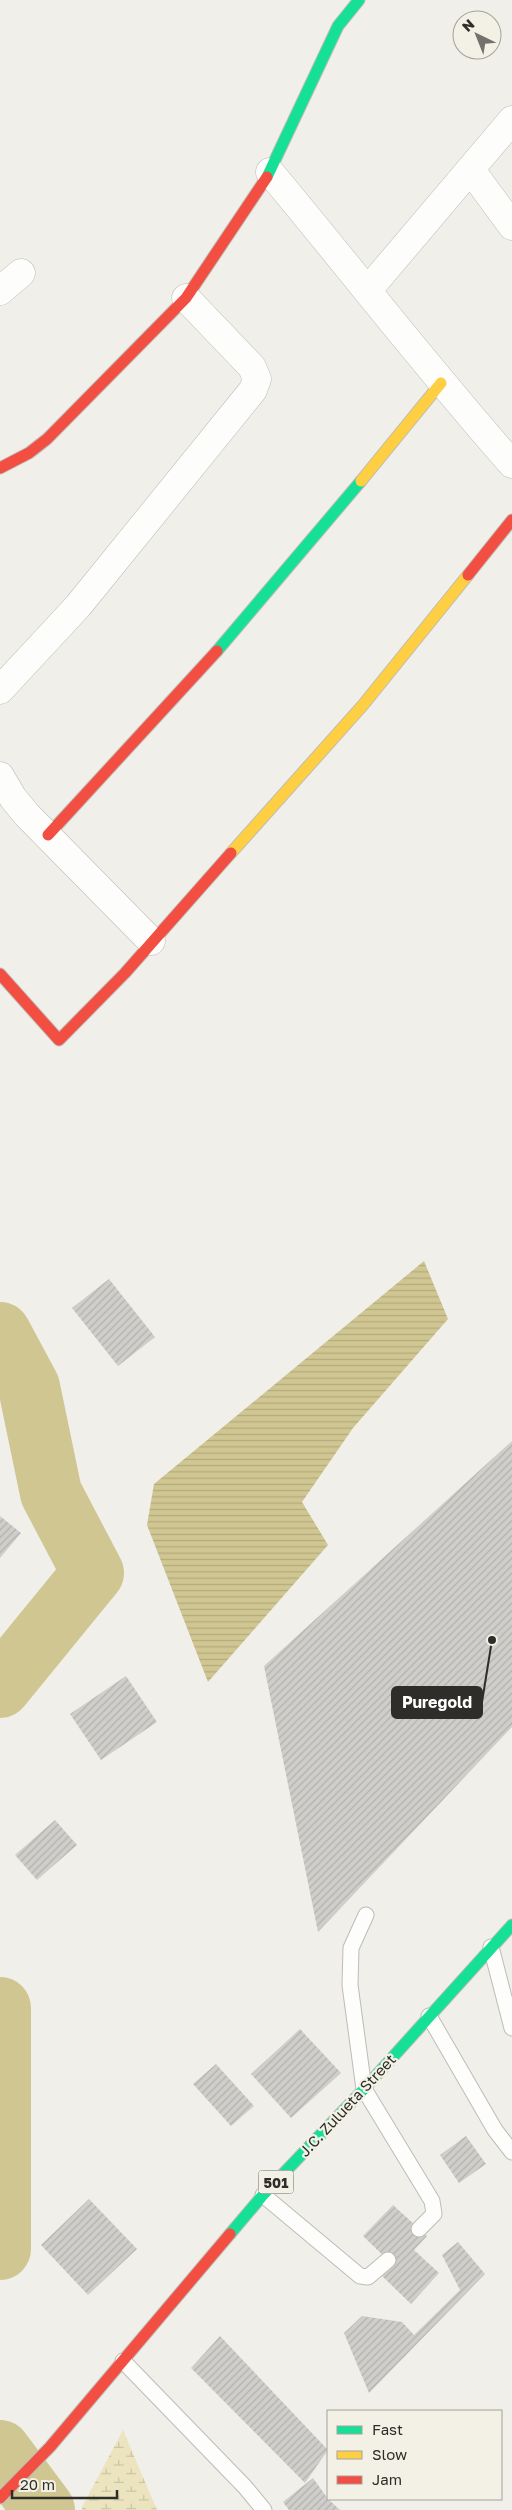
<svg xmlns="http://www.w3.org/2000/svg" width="512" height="2510" viewBox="0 0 512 2510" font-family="'Golos Text',sans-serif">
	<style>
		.wetland { fill: url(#wetland-marsh) }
		.water { fill: url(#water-rules) }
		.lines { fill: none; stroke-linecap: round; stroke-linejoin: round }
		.river { stroke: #d0c692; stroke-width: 62 }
		.building { fill: url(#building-hatch) }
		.lane-casing { stroke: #bdbcb8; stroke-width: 17 }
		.street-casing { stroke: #bdbcb8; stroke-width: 29 }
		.fast-casing { stroke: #bdbcb8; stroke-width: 13 }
		.slow-casing { stroke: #bdbcb8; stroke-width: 13 }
		.jam-casing { stroke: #bdbcb8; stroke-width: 13 }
		.lane { stroke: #fdfdfc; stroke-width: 15 }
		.street { stroke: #fdfdfc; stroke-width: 28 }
		.fast { stroke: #16e098; stroke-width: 11 }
		.slow { stroke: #ffcf43; stroke-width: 11 }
		.jam { stroke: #f24e42; stroke-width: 11 }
		.labels { text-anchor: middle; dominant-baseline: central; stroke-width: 4.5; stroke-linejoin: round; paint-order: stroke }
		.shield { fill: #f3f1e6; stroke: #696862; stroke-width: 1 }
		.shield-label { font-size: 14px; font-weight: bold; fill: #2e2d29 }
		.street-label { font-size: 15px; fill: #2e2d29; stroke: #f3f1e6 }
		.leader { fill: none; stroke: #2e2d29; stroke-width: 2 }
		.callout-dot { fill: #2e2d29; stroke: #f3f1e6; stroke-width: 2 }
		.callout { fill: #2e2d29; stroke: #2e2d29; stroke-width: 2 }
		.callout-label { font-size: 16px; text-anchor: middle; font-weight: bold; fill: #fff }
	</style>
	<defs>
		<pattern id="wetland-marsh" width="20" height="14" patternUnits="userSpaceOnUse" patternTransform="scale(1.25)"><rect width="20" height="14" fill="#ece4bf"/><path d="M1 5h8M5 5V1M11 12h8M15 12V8" fill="none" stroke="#cbc4a4"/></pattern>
		<pattern id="water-rules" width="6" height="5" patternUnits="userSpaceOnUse" patternTransform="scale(1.25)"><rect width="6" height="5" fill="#d0c692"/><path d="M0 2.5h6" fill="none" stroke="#b3aa7e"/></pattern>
		<pattern id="building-hatch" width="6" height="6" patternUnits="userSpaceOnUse" patternTransform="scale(1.25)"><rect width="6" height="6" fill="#cfceca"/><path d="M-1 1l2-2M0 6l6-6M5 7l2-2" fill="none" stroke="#b2b1ae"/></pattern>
	</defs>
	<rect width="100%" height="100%" fill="#f0efe9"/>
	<!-- wetland -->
	<path class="wetland" d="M123 2430 157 2510H82V2507Z"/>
	<!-- water -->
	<path class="water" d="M424 1261 448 1319 353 1428 302 1502 328 1545 208 1682 147 1525 154 1484Z"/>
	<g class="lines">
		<!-- river -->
		<g class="river">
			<path d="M0 1333 29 1387 51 1493 93 1573 0 1687"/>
			<path d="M0 2008V2249"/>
			<path d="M0 2451 44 2510"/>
		</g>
	</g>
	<!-- building -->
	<g class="building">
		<path d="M109 1279 155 1337 118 1366 72 1308Z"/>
		<path d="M512 1441V1727L318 1932 264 1666Z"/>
		<path d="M0 1516 21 1533 0 1558Z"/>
		<path d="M126 1676 157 1722 101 1760 70 1714Z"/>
		<path d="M55 1820 77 1845 37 1880 15 1855Z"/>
		<path d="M300 2029 341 2073 291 2118 251 2074Z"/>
		<path d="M216 2064 254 2106 231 2126 193 2084Z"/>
		<path d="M466 2136 486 2164 459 2183 440 2155Z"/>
		<path d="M89 2199 137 2249 88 2295 41 2245Z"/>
		<path d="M393 2205 427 2236 414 2250 439 2273 411 2304 382 2276 393 2265 363 2236Z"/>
		<path d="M458 2242 485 2274 369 2393 344 2333 362 2316 402 2322 414 2335 460 2290 442 2255Z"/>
		<path d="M220 2336 328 2450 305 2483 191 2368Z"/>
		<path d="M313 2478 328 2499 340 2510H289L283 2502Z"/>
	</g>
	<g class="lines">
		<defs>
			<g id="lane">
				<path d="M366 1915 351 1948 350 1985 364 2089 432 2201 434 2214 419 2229"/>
				<path d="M491 1947 512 2028"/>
				<path d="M429 2016 495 2130 512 2152"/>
				<path d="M263 2195 360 2276 368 2277 388 2260"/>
				<path d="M123 2361 245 2487 264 2510"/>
			</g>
			<g id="street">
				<path d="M471 170 512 226"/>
				<path d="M270 172C351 269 428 369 512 464"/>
				<path d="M368 290 512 120"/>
				<path d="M0 291 21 273"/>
				<path d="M0 690 78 606 253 390 257 379 252 367 186 298"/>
				<path d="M0 776 13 798 27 815 151 941"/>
			</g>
			<g id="fast">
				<path d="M267 177 338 26 359 0"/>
				<path d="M217 651 361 481"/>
				<path d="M230 2234 263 2195 364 2089 512 1925"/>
			</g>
			<g id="slow">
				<path d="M361 481 441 383"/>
				<path d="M231 853 363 705 468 575"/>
			</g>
			<g id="jam">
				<path d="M0 468 29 453 47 439 186 298 267 177"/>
				<path d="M468 575 512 520"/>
				<path d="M48 835 217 651"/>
				<path d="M0 974 59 1040 125 973 231 853"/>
				<path d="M0 2498 50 2447 230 2234"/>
			</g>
		</defs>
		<!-- lane casing -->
		<use href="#lane" class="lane-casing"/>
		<!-- street casing -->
		<use href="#street" class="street-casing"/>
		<!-- fast casing -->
		<use href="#fast" class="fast-casing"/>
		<!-- slow casing -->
		<use href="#slow" class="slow-casing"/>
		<!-- jam casing -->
		<use href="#jam" class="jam-casing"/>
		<!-- lane -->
		<use href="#lane" class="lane"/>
		<!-- street -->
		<use href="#street" class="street"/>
		<!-- fast -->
		<use href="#fast" class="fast"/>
		<!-- slow -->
		<use href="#slow" class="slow"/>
		<!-- jam -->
		<use href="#jam" class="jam"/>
	</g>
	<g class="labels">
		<!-- shield labels -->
		<rect class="shield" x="258.5" y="2170.5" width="35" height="23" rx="4"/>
		<g class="shield-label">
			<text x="276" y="2182">501</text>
		</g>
		<!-- street labels -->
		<g class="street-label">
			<text transform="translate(347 2105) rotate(-47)">J.C. Zulueta Street</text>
		</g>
	</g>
	<!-- callouts -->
	<path class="leader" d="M492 1640L482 1702"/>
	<circle class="callout-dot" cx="492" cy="1640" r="5"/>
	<rect class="callout" x="392" y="1687" width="90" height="31" rx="5"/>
	<g class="callout-label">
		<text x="437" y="1708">Puregold</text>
	</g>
	<!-- legend -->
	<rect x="327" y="2410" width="175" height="90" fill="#f3f1e6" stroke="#a4a39a"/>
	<rect x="337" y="2426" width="25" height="8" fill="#16e098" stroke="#a4a39a"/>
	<text x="372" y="2435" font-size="15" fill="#2e2d29">Fast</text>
	<rect x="337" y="2451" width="25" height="8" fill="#ffcf43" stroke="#a4a39a"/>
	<text x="372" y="2460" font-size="15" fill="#2e2d29">Slow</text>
	<rect x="337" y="2476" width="25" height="8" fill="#f24e42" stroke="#a4a39a"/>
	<text x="372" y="2485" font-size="15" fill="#2e2d29">Jam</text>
	<!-- north arrow -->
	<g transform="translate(477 35) rotate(317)"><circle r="24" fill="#f3f1e6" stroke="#a4a39a"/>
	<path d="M0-4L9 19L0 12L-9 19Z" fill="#72716c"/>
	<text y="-8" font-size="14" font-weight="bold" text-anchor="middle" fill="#2e2d29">N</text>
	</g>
	<!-- scale -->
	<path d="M12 2490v8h105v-8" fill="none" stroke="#2e2d29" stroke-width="2.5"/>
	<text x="20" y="2490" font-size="15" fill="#2e2d29" stroke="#f3f1e6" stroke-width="4" paint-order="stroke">20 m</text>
</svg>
